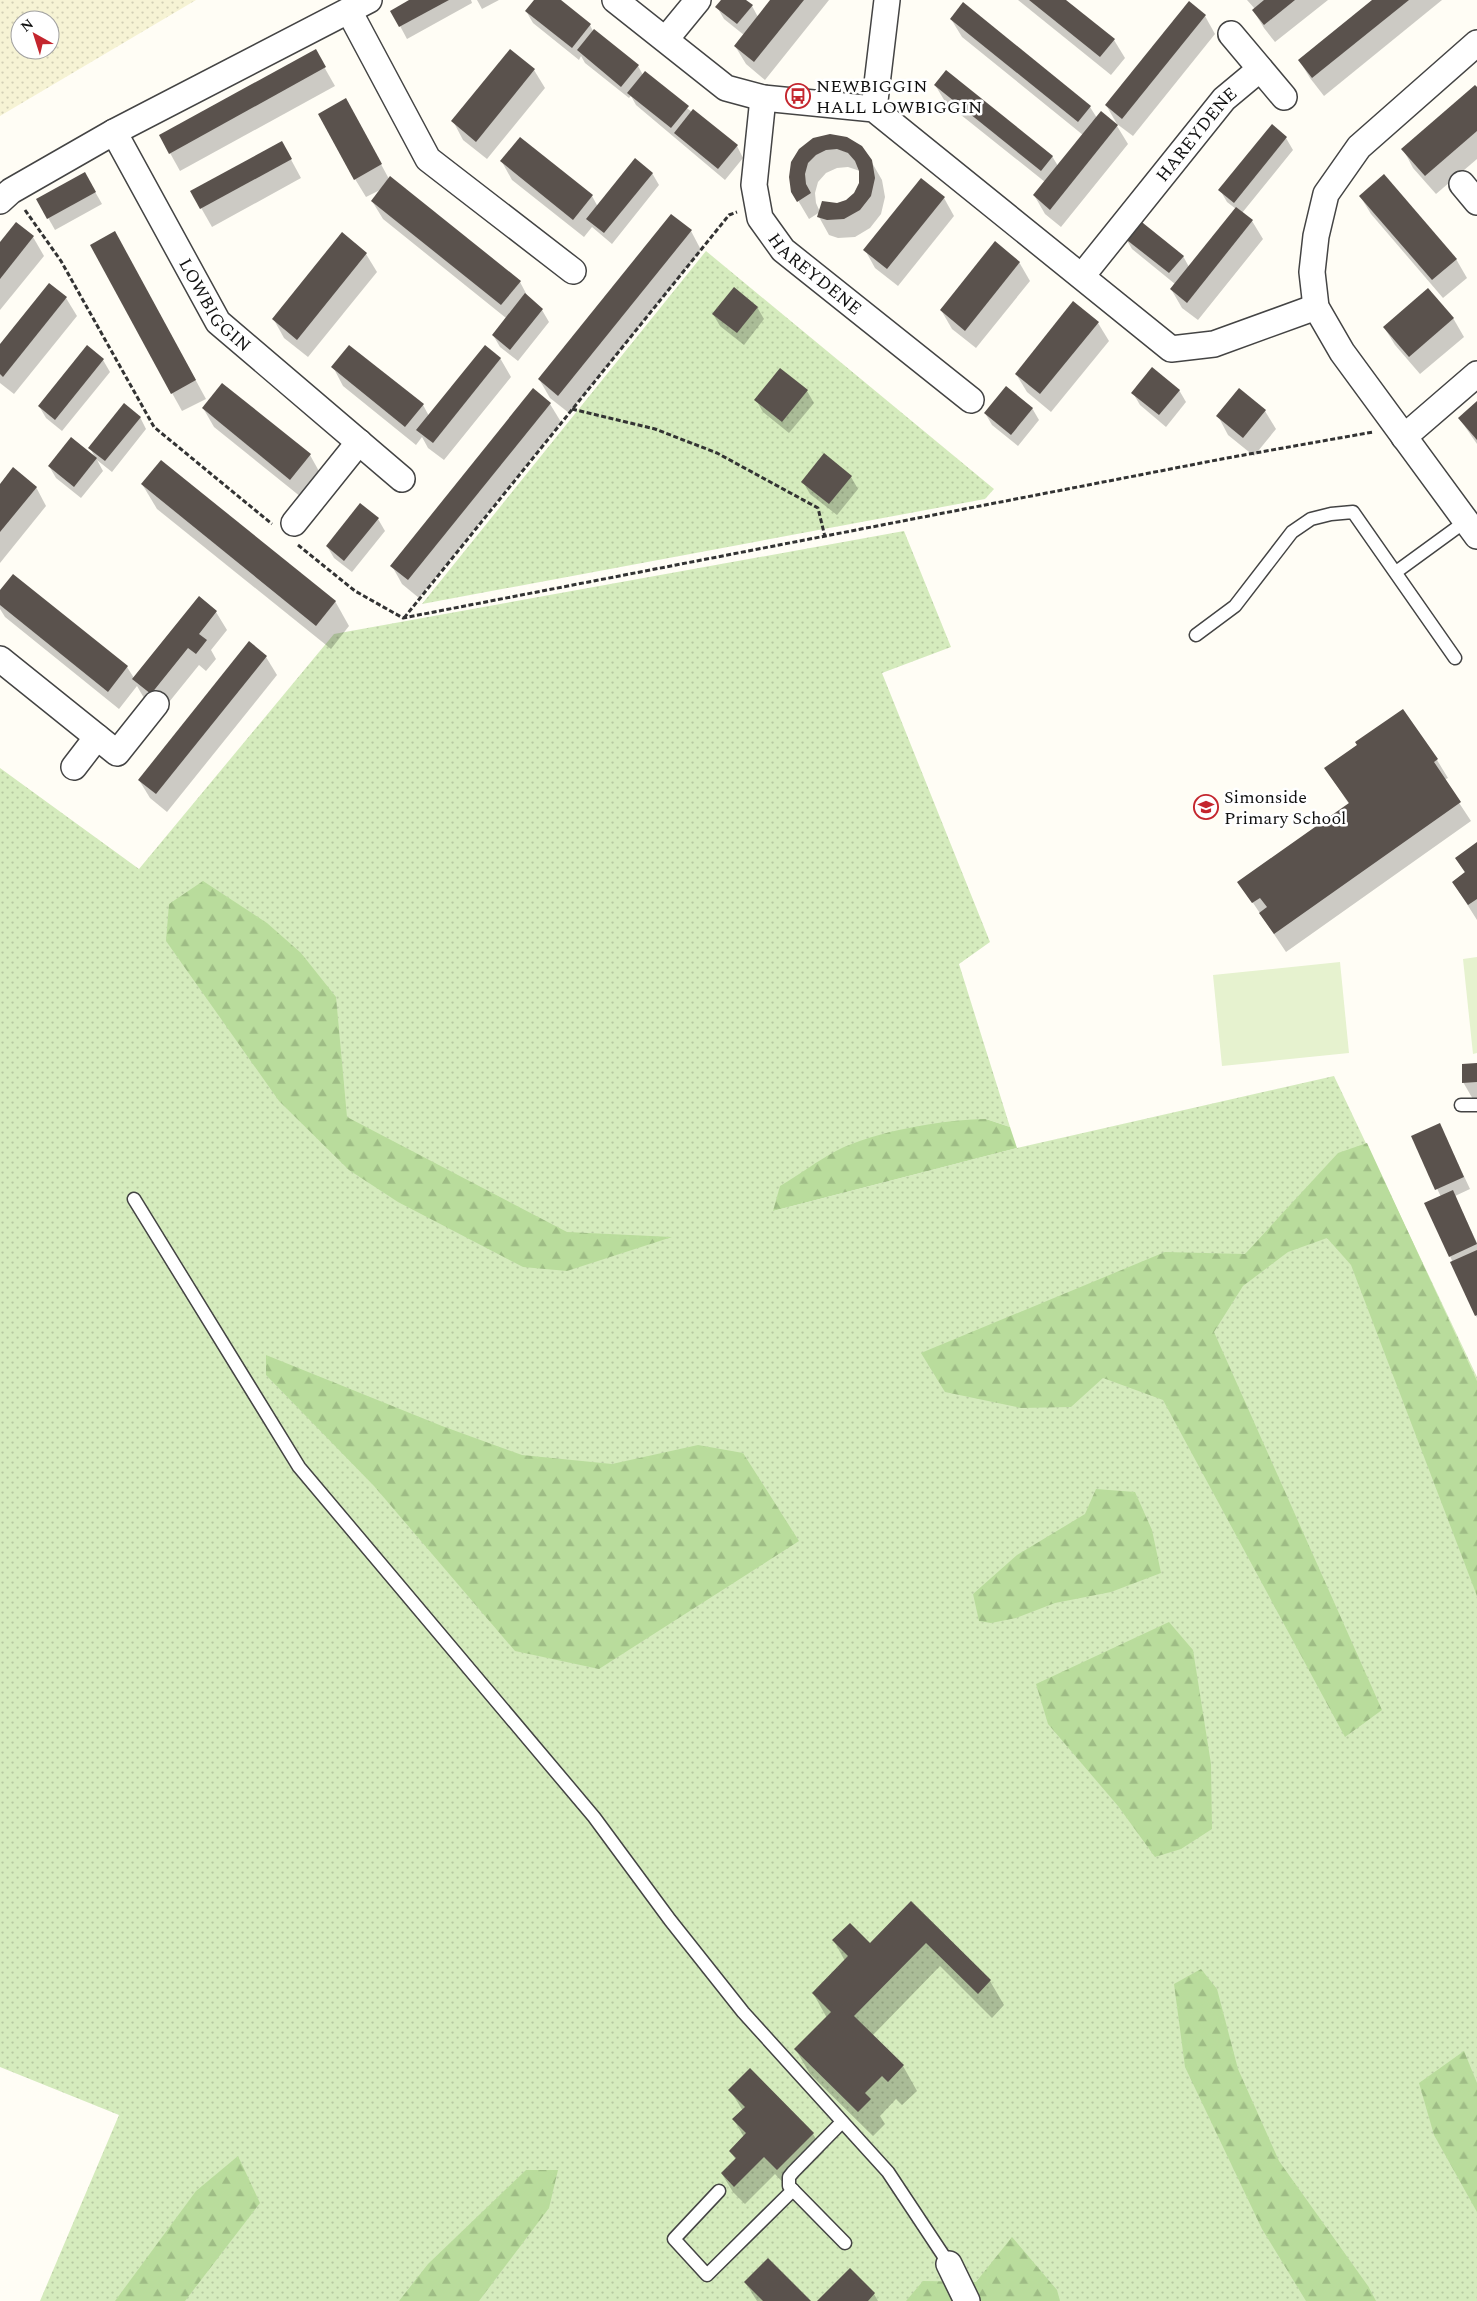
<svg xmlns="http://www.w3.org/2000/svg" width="1477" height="2301" viewBox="0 0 1477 2301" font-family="Spectral,serif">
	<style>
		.farmland { fill: url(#farmland-dots); fill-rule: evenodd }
		.grass { fill: url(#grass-dots) }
		.forest { fill: url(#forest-firs) }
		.pitch { fill: #e6f2cf }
		.shadow { fill: #0003 }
		.building { fill: #5a524d }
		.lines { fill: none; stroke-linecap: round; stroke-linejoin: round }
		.lane-casing { stroke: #444; stroke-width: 15 }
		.street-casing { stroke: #444; stroke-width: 28 }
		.path { stroke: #333; stroke-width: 3; stroke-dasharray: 5 2.5; stroke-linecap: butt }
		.lane { stroke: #fff; stroke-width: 12 }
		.street { stroke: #fff; stroke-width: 25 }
		.labels { text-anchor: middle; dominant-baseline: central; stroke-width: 5; stroke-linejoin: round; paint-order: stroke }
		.poi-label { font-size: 18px; fill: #111; stroke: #fff; text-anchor: start }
		.street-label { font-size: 18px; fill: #111; stroke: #fff }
	</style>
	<defs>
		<pattern id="farmland-dots" width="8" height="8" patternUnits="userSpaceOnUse" patternTransform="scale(1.25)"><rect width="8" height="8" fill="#f6f3d4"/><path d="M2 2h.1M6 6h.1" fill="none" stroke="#d2cfb5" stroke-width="1.8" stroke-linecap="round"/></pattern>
		<pattern id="grass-dots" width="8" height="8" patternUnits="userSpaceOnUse" patternTransform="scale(1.25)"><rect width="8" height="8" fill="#d5ebbd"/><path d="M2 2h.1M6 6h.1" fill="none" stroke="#b6c8a1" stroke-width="1.8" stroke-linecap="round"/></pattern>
		<pattern id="forest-firs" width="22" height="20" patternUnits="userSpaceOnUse" patternTransform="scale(1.25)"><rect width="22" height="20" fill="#b9dc9c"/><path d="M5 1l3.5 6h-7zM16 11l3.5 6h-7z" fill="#9ebc85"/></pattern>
	</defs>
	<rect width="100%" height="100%" fill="#fffdf5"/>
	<!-- farmland -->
	<path class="farmland" d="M0 0H196L0 116ZM20 20H50V50H20Z"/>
	<!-- grass -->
	<g class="grass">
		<path d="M706 251 994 489 985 499 422 604Z"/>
		<path d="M904 531 951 647 882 673 990 942 959 964 1010 1127 986 1119 773 1211 1017 1148 1334 1076 1477 1377V2301H40L119 2115 0 2067V768L139 869 334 634Z"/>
	</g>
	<!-- forest -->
	<g class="forest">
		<path d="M203 881 267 923 301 953 336 997 347 1117 567 1232 672 1237 567 1271 523 1267 398 1202 349 1170 279 1101 166 941 169 904Z"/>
		<path d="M986 1119 1010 1127 1017 1148 773 1211 780 1186C799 1175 817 1161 836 1151 875 1131 942 1120 986 1119Z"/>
		<path d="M1367 1143 1477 1381V1596L1351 1265 1327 1238 1288 1252 1243 1286 1214 1332 1382 1710 1345 1737 1163 1400 1103 1378 1071 1407 1021 1408 945 1392 921 1353 1165 1252 1245 1254 1338 1153Z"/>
		<path d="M266 1355 442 1426 522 1455 612 1464 698 1445 743 1453 799 1541 599 1669 515 1651 374 1486 266 1375Z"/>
		<path d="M1096 1489 1135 1492 1152 1530 1161 1573 1111 1592 1055 1603 1016 1618 991 1623 979 1621 973 1594 1017 1555 1085 1514Z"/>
		<path d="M1169 1622 1193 1650 1211 1764 1212 1829 1181 1849 1155 1857 1118 1806 1048 1724 1036 1684Z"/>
		<path d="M1201 1969 1217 1989 1238 2069 1279 2161 1368 2286 1376 2301H1306L1262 2229 1185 2067 1174 1984Z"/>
		<path d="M1464 2051 1477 2083V2212L1434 2135 1419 2083Z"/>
		<path d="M238 2156 260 2203 185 2301H115L196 2191Z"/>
		<path d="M526 2170H558L549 2208 479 2301H399L428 2264Z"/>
		<path d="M1012 2237 1057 2290 1060 2301H906L923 2281 976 2282Z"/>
	</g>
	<!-- pitch -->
	<g class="pitch">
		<path d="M1477 957V1053L1473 1054 1463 959Z"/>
		<path d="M1340 962 1349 1053 1222 1066 1213 975Z"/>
	</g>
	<!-- shadow -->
	<g class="shadow">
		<path d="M412 0H471L472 3 407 39 392 11Z"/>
		<path d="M477 0H499L482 9Z"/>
		<path d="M535 0H559L590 25 593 31 638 66 643 75 737 146 743 158 725 180 636 105 631 96 629 98 585 63 581 56 579 60 533 23 526 11Z"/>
		<path d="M722 0H744L752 6 758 17 772 0H829L765 80 746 64 735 46 744 35 724 19 717 7Z"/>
		<path d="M1018 0H1065L1114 40 1125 58 1111 75Z"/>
		<path d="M1247 0H1328L1275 42 1264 28 1253 10 1255 9Z"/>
		<path d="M1374 0H1442L1324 96 1310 78 1299 60Z"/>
		<path d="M1205 16 1215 34 1133 136 1117 124 1106 105Z"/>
		<path d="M951 19 1090 107 1097 118 1101 113 1117 126 1128 144 1061 227 1045 214 1034 195 1045 182 946 103 935 85 1052 156 1058 166 1083 135 962 37Z"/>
		<path d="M315 51 335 86 180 171 170 153Z"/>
		<path d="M534 70 545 88 487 159 463 140 453 121Z"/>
		<path d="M1477 89V159L1436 194 1413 168 1403 149Z"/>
		<path d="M356 118 389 179 520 282 529 299 542 310 549 322 518 361 500 347 493 335 506 318 383 219 372 201 382 189 366 197 355 179Z"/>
		<path d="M1272 126 1286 138 1293 150 1242 213 1252 221 1263 239 1198 320 1182 308 1171 289 1175 284 1132 249 1125 237 1183 256 1189 267 1236 209 1227 202 1220 190Z"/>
		<path d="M814 140 871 161 882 180 885 197 881 214 870 228 855 237 838 238 829 235 819 217 837 204 847 201 856 193 861 183 860 171 848 167 837 168 826 173 818 182 815 193 816 203 820 212 809 219 793 192Z"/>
		<path d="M282 143 301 178 212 227 192 192Z"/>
		<path d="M502 162 592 196 598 207 652 173 659 185 612 244 592 227 584 237 512 180Z"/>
		<path d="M85 174 102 204 55 230 38 200Z"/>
		<path d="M1360 196 1456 259 1467 278 1443 298 1371 214Z"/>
		<path d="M944 198 954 216 898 286 875 268 865 250Z"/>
		<path d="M691 231 701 250 569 413 550 398 539 379Z"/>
		<path d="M342 234 366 254 377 272 308 357 284 338 274 320Z"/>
		<path d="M33 237 44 256 0 310V244Z"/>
		<path d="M125 251 206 399 182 411 172 393Z"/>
		<path d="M1019 262 1030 281 976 348 952 329 941 310Z"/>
		<path d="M66 298 77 316 14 394 0 383V346Z"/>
		<path d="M757 307 764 319 744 345 720 326 713 314Z"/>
		<path d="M1453 318 1464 337 1420 374 1395 345 1384 327Z"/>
		<path d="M1098 323 1109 341 1051 412 1027 392 1016 374Z"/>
		<path d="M87 347 103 360 110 372 62 431 46 418 39 406Z"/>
		<path d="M500 358 511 377 444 460 428 448 422 437 416 445 343 386 333 367 423 405 429 416Z"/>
		<path d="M1179 390 1186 402 1166 427 1140 405 1133 393Z"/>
		<path d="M807 391 814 403 789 433 763 412 756 400Z"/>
		<path d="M1477 403V444L1459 418Z"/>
		<path d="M550 404 561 422 419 598 402 584 392 566Z"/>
		<path d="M203 408 310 455 320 473 301 497 214 427Z"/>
		<path d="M1032 408 1039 420 1018 446 992 425 985 413Z"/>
		<path d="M1265 411 1276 429 1254 456 1228 435 1218 416Z"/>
		<path d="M140 417 146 429 112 472 97 460 103 471 81 498 56 478 49 466 96 459 90 448Z"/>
		<path d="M851 477 858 489 837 515 810 494 803 482Z"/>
		<path d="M142 484 335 601 349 626 331 649 157 509Z"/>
		<path d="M0 486 36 487 46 506 0 563Z"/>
		<path d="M378 519 385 531 352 572 334 558 327 546Z"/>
		<path d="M13 576 127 667 134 678 199 598 216 612 227 630 211 650 216 659 206 671 199 665 161 712 144 698 137 686 119 709 5 617 0 609V592Z"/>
		<path d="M249 643 266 657 277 675 167 812 150 798 139 780Z"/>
		<path d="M1402 710 1437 760 1448 778 1444 780 1471 821 1286 952 1239 882 1349 804 1326 769Z"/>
		<path d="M1477 844V920L1453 882 1465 873 1456 858Z"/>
		<path d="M1477 1064V1101H1474L1463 1082Z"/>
		<path d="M1440 1125 1470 1189 1455 1196 1477 1243V1318L1450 1256 1441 1197 1413 1137Z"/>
		<path d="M911 1903 990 1981 1004 2005 992 2018 940 1966 872 2036 903 2066 917 2091 902 2105 896 2099 880 2116 885 2124 873 2136 810 2074 796 2050 827 2018 813 1993 845 1961 834 1941 870 1945Z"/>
		<path d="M750 2070 813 2134 824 2152 788 2188 775 2174 745 2204 733 2192 722 2174 736 2160 730 2151 744 2137 734 2120 743 2111 730 2090Z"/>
		<path d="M850 2270 874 2294 878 2301H819Z"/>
		<path d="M745 2282 810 2301H757Z"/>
	</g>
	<!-- building -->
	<g class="building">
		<path d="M409 0H449L399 27 390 11Z"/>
		<path d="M534 0H561L591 24 572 48 525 11Z"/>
		<path d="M721 0H746L753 5 737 24 715 7Z"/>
		<path d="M770 0H804L754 62 734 46Z"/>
		<path d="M1029 0H1066L1115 39 1100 57Z"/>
		<path d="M1264 0H1295L1264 25 1252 10Z"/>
		<path d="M1372 0H1409L1312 78 1298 60Z"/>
		<path d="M1189 1 1206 15 1122 119 1105 105Z"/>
		<path d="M963 2 1091 106 1078 122 950 19Z"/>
		<path d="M594 29 639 65 621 87 577 50Z"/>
		<path d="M316 49 326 67 169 154 159 135Z"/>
		<path d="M510 49 535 69 476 142 451 121Z"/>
		<path d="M946 70 1053 156 1041 171 934 85Z"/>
		<path d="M645 71 689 106 671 128 627 93Z"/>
		<path d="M1475 85 1477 87V131L1425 176 1401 149Z"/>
		<path d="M346 98 382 164 354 180 318 114Z"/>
		<path d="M693 109 738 145 718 169 674 133Z"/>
		<path d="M1101 111 1118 125 1050 210 1033 195Z"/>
		<path d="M1272 124 1287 137 1234 203 1218 190Z"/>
		<path d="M830 134 847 137 862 146 872 160 875 178 871 196 860 210 844 219 827 220 817 217 822 201 837 203 846 200 854 193 859 183V171L855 161 848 153 837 149 826 150 816 155 808 163 805 174 806 184 811 193 797 202 791 192 789 177 791 162 799 149 813 138Z"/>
		<path d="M520 137 593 195 573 220 500 161Z"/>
		<path d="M282 141 292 159 200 209 190 191Z"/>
		<path d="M635 158 653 173 604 233 586 219Z"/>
		<path d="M85 172 96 192 47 219 36 199Z"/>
		<path d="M1384 174 1457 259 1432 280 1359 196Z"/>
		<path d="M390 176 521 281 501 305 371 201Z"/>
		<path d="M921 178 945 197 887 269 863 250Z"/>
		<path d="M1236 207 1253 220 1187 303 1170 289Z"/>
		<path d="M671 214 692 230 558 396 538 379Z"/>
		<path d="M1138 219 1184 256 1169 273 1123 237Z"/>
		<path d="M16 222 34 236 0 279V242Z"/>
		<path d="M115 231 196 380 171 394 90 245Z"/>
		<path d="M342 232 367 253 297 340 272 319Z"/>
		<path d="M995 241 1020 262 965 331 940 310Z"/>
		<path d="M49 283 67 297 3 377 0 374V344Z"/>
		<path d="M734 287 758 307 737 333 712 314Z"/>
		<path d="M1428 288 1454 318 1409 357 1383 327Z"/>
		<path d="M525 293 543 309 510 350 492 335Z"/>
		<path d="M1073 301 1099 322 1040 394 1015 374Z"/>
		<path d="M87 345 104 359 55 420 38 406Z"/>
		<path d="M349 345 424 404 405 427 331 367Z"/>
		<path d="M485 345 501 358 433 443 416 430Z"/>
		<path d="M1152 367 1180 390 1159 415 1131 393Z"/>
		<path d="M780 368 808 390 782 422 754 400Z"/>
		<path d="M222 383 311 454 290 480 202 408Z"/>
		<path d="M1006 386 1033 408 1011 435 984 413Z"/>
		<path d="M533 388 551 403 408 580 390 566Z"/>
		<path d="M1239 388 1266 410 1243 438 1216 416Z"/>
		<path d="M1477 401V440L1458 418Z"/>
		<path d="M124 403 141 417 105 461 88 448Z"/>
		<path d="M71 437 97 458 74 487 48 466Z"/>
		<path d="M824 453 852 476 829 504 801 482Z"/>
		<path d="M161 460 336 601 316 626 141 484Z"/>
		<path d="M13 467 37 487 0 532V484Z"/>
		<path d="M360 503 379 518 344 561 326 546Z"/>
		<path d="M13 574 128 666 108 692 0 605V590Z"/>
		<path d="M199 596 217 611 199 634 207 640 196 654 188 648 151 694 132 679Z"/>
		<path d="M249 641 267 656 156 794 138 780Z"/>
		<path d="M1403 709 1438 759 1434 762 1461 802 1274 934 1259 913 1267 907 1260 898 1252 903 1237 882 1349 803 1324 768 1357 745 1355 742Z"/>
		<path d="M1477 842V899L1468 905 1452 882 1465 872 1455 858Z"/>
		<path d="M1477 1063V1082L1462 1083V1064Z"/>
		<path d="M1440 1123 1464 1177 1435 1190 1411 1136Z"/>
		<path d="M1453 1190 1477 1244 1449 1257 1424 1203Z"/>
		<path d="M1477 1250V1315L1475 1316 1450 1262Z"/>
		<path d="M911 1901 991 1980 978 1994 926 1943 854 2016 904 2065 888 2082 882 2076 865 2093 871 2099 858 2112 794 2049 831 2012 812 1993 848 1956 832 1940 850 1923 870 1943Z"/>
		<path d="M750 2068 814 2133 777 2170 764 2157 734 2187 721 2173 736 2158 729 2151 746 2133 732 2119 745 2107 728 2090Z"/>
		<path d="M768 2258 811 2301H763L744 2282Z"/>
		<path d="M850 2268 875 2293 868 2301H817Z"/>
	</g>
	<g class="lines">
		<defs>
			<g id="lane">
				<path d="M1396 572 1466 521"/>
				<path d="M1196 635 1235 606 1292 532 1311 519 1331 514 1353 512 1455 658"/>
				<path d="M1461 1105H1477"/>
				<path d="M134 1199 299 1467 594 1817 670 1920 743 2012 888 2172 949 2264"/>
				<path d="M842 2122 793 2172 789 2177V2186L845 2243"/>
				<path d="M719 2191 674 2239 707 2275 793 2190"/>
			</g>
			<g id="street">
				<path d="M615 0 726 88 763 98 874 109 1171 349 1214 344 1316 307"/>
				<path d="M349 11 428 159 573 271"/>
				<path d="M1231 34 1284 97"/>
				<path d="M666 39 698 0"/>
				<path d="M1477 43 1359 147 1326 194 1316 236 1312 272 1316 307 1342 352 1477 536"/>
				<path id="s1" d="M763 98 754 185 760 218 783 250 971 400"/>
				<path d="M874 109 887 0"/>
				<path id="s2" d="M114 132 218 322 402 479"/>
				<path d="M1462 184 1477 202"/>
				<path d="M0 201 11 191 114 132 369 0"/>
				<path id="s3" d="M1082 276 1224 99 1260 69"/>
				<path d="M1404 437 1477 374"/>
				<path d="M294 523 359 442"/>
				<path d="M0 659 117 753 156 704"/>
				<path d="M74 767 97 737"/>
				<path d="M949 2264 967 2301"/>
			</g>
		</defs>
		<!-- lane casing -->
		<use href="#lane" class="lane-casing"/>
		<!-- street casing -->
		<use href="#street" class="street-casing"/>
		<!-- path -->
		<g class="path">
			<path d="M25 210 61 261 154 427 272 524"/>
			<path d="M572 409 655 429 717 453 818 508 825 537"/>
			<path d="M298 545 355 591 403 618 1227 458 1373 432"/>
			<path d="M404 618 729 215 737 212"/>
		</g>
		<!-- lane -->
		<use href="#lane" class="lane"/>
		<!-- street -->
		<use href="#street" class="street"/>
	</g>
	<!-- icons -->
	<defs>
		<symbol id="bus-ring" viewBox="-11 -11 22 22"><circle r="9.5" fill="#fff" stroke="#c4262e" stroke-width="1.5"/><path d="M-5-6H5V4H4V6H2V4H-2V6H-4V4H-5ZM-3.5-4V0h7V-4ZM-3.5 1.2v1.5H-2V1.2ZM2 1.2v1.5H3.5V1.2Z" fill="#c4262e"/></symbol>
		<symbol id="school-ring" viewBox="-11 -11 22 22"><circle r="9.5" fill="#fff" stroke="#c4262e" stroke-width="1.5"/><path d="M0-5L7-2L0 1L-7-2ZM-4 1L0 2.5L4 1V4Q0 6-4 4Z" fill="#c4262e"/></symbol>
	</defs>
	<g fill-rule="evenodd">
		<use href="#bus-ring" x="784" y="82" width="28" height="28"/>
		<use href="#school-ring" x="1192" y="793" width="28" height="28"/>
	</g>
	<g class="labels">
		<!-- poi labels -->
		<g class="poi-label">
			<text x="816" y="86">NEWBIGGIN<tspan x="816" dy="21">HALL LOWBIGGIN</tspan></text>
			<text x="1224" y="797">Simonside<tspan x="1224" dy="21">Primary School</tspan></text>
		</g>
		<!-- street labels -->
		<g class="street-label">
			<text stroke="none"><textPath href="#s3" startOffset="182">HAREYDENE</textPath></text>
			<text stroke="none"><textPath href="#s1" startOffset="200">HAREYDENE</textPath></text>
			<text stroke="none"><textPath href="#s2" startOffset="201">LOWBIGGIN</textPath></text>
		</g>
	</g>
	<!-- north arrow -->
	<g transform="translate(35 35) rotate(321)"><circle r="24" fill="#ffffff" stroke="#a0a0a0"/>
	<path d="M0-4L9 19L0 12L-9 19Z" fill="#c4262e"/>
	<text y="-8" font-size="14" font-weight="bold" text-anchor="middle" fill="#111111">N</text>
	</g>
</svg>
